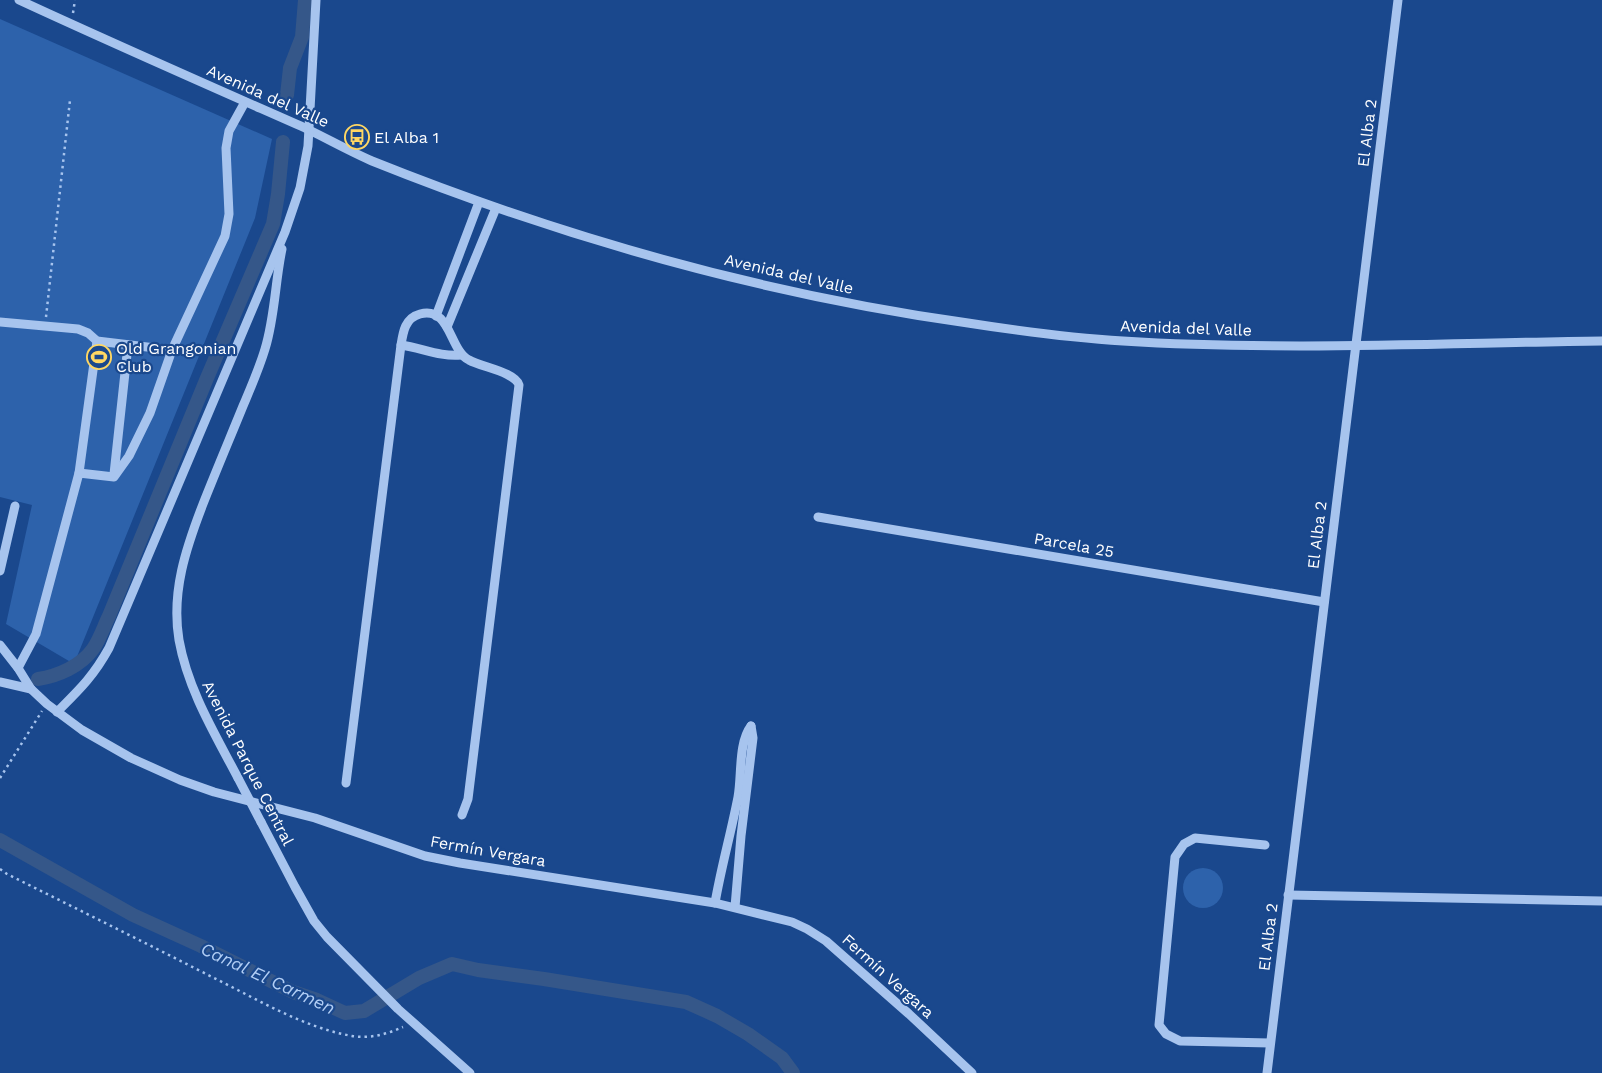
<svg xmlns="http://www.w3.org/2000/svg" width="1602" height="1073" viewBox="0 0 1602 1073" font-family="'Work Sans',sans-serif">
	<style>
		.green { fill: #2d62ab }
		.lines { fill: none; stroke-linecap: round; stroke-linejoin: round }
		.canal { stroke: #355789; stroke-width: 14 }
		.path { stroke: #a7c4ee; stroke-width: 2.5; stroke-dasharray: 2.5 4; stroke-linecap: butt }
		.minor { stroke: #a7c4ee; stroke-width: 9 }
		.minor-bridge { stroke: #a7c4ee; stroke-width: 9 }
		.labels { text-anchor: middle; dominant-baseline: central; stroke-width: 4.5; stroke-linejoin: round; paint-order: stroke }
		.street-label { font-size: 16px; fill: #fff; stroke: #1a488d }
		.poi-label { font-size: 16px; fill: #fff; stroke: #1a488d; text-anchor: start }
		.water-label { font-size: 18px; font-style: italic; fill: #b2cef5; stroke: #1a488d }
	</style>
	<rect width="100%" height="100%" fill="#1a488d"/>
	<!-- green -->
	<g class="green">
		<path d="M0 19 272 139 255 218 74 664 6 624 32 505 0 497Z"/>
		<circle cx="1203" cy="888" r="20"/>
	</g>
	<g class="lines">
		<!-- canal -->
		<g class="canal">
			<path d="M287 95 290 68 302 37 305 0"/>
			<path d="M38 679C58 676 81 666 93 649 100 639 104 626 109 616L207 378 273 224 278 194 283 142"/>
			<path d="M0 840 133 915 201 946 293 992 317 1000 345 1013 364 1011 419 978 452 964 478 970 544 979 686 1002 717 1016 748 1034 782 1058 793 1073"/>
		</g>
		<!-- path -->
		<g class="path">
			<path d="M73 13 75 0"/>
			<path d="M46 317 70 100"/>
			<path d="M0 778 42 711"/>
			<path d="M0 869 7 874C75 908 144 942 212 977 257 999 302 1027 352 1036 370 1039 387 1034 403 1027"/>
		</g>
		<!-- minor -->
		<g class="minor">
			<path d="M19 0C114 44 210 86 305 128 328 139 349 151 372 161 564 238 763 294 968 323 1019 331 1071 338 1123 341 1283 351 1443 343 1602 341"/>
			<path d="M436 316 479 202"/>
			<path d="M0 322 78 329 88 333 97 341 172 350"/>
			<path d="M447 327 496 208"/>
			<path d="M401 345C422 348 440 357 461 355"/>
			<path d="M79 473 97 341"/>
			<path d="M114 474 128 345"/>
			<path d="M818 517 1324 602"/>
			<path d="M0 571 15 506"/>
			<path d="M0 645 18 668 31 689 47 704 82 730 131 758 180 780 214 792 315 818 425 856 460 863 715 903 792 922 807 929 826 941 909 1014 972 1073"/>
			<path d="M18 668 36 634 79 473 114 477 129 456 150 413 172 350 225 236 229 214 226 148 229 131 245 102"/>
			<path d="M0 682 31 689"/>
			<path d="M57 712C79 690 93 677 109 648L285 232 300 188 308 146 316 0"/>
			<path d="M238 778C215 734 188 690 179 640 171 592 186 548 203 504 216 471 230 438 243 406 251 387 259 369 265 349 275 317 275 282 282 249"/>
			<path d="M346 783 401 345C403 332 405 318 420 314 451 306 449 350 469 360 481 367 515 372 519 385L468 799 462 815"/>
			<path d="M261 822 295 887 314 921 327 937 398 1009 470 1073"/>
			<path d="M1265 845 1195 838 1184 844 1175 857 1159 1025 1166 1034 1180 1041 1270 1043"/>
			<path d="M1288 895 1602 901"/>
			<path d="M715 903C721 868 731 833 738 797 742 776 738 743 751 726"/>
			<path d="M735 907 741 836 753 738 751 726"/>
			<path d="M1267 1073 1398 0"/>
		</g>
		<!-- minor-bridge -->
		<path class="minor-bridge" d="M238 778 261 822"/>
	</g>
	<!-- icons -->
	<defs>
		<symbol id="bus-ring" viewBox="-11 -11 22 22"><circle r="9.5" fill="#1a488d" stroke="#ffd763" stroke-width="1.5"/><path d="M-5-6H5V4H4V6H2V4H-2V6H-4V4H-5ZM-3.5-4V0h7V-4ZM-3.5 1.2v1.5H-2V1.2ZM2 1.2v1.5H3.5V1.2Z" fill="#ffd763"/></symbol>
		<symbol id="stadium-ring" viewBox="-11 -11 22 22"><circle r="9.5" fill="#1a488d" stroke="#ffd763" stroke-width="1.5"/><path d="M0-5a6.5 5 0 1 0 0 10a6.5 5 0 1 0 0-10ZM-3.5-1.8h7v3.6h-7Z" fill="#ffd763"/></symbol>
	</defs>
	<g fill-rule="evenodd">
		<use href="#bus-ring" x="343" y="123" width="28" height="28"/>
		<use href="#stadium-ring" x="85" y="343" width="28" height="28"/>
	</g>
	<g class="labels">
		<!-- street labels -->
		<g class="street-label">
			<text transform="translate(268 96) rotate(24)">Avenida del Valle</text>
			<text transform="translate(1367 133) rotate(-83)">El Alba 2</text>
			<text transform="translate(789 274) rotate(13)">Avenida del Valle</text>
			<text transform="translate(1186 328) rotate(2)">Avenida del Valle</text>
			<text transform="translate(1317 535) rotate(-83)">El Alba 2</text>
			<text transform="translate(1074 545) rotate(10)">Parcela 25</text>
			<text transform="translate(248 763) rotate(63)">Avenida Parque Central</text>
			<text transform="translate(488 851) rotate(10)">Fermín Vergara</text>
			<text transform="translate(1268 937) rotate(-83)">El Alba 2</text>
			<text transform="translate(888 976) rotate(42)">Fermín Vergara</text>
		</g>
		<!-- poi labels -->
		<g class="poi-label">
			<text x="374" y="137">El Alba 1</text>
			<text x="116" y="348">Old Grangonian<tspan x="116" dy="18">Club</tspan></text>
		</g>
		<!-- water labels -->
		<g class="water-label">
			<text transform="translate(268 978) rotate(25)">Canal El Carmen</text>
		</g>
	</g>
</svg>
